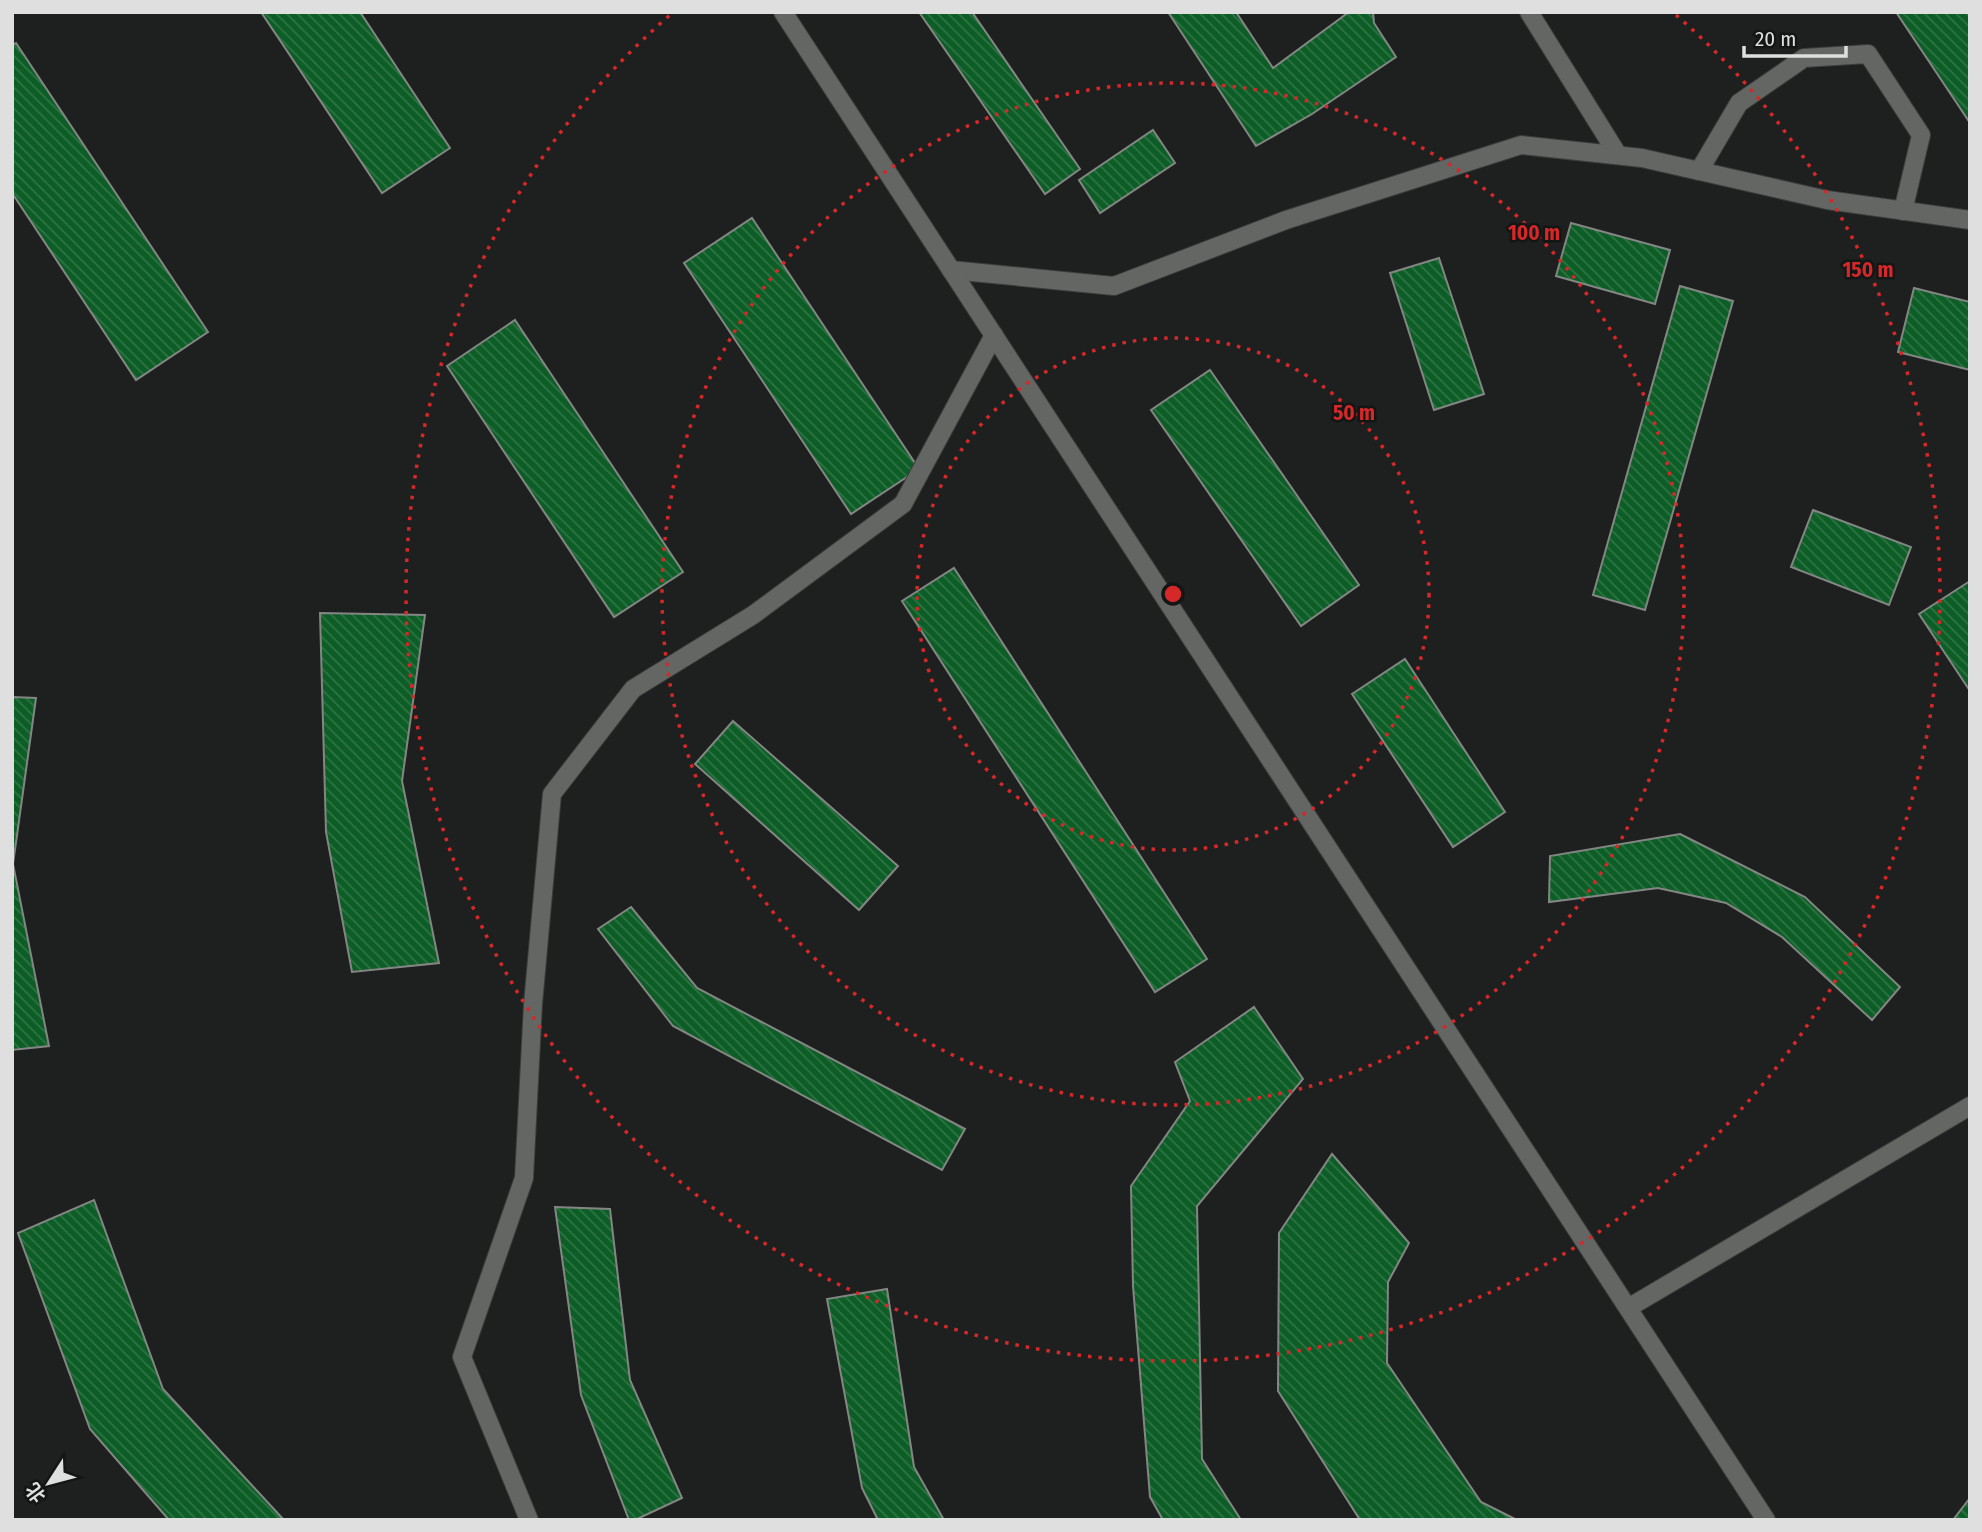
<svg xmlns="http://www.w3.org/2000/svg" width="1982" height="1532" viewBox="0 0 1982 1532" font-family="'Fira Sans Condensed','Noto Sans SC',sans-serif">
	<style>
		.building { fill: url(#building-back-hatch); stroke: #848684; stroke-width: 2 }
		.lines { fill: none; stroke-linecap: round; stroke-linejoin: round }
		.service-casing { stroke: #3b3c3b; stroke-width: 20 }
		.minor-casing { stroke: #3b3c3b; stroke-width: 20 }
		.tertiary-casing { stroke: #3b3c3b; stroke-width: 20 }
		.service { stroke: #636663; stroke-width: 18 }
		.minor { stroke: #636663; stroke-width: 18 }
		.tertiary { stroke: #636663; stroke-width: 18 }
		.ring { fill: none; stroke: #d62828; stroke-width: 3.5; stroke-dasharray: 3.5 7 }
		.centre { fill: #d62828; stroke: #141615; stroke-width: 3.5 }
		.ring-label { font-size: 21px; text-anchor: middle; font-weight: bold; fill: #d62828; stroke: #141615; stroke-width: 5; stroke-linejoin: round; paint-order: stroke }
	</style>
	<defs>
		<pattern id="building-back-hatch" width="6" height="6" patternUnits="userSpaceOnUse" patternTransform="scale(1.75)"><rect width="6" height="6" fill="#0c5d26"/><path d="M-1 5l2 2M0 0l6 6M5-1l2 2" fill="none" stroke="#2f7445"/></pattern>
	</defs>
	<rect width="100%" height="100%" fill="#1d201e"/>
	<!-- building -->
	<g class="building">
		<path d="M261 12H360L450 148 382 193Z"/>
		<path d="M919 12H972L1080 169 1045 194Z"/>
		<path d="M1168 12H1236L1273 68 1349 12H1373L1374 23 1396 57 1312 114 1256 146Z"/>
		<path d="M1896 12H1970V123Z"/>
		<path d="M16 43 208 332 136 380 12 193V45Z"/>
		<path d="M1153 130 1175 163 1100 213 1079 180Z"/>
		<path d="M752 218 919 469 851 514 684 263Z"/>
		<path d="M1571 223 1670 250 1655 304 1556 276Z"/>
		<path d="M1439 258 1484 394 1434 410 1390 273Z"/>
		<path d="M1680 286 1733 301 1645 610 1593 595Z"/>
		<path d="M1914 288 1970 302V370L1898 352Z"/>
		<path d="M515 320 683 572 614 617 447 366Z"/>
		<path d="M1210 370 1359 585 1301 626 1151 410Z"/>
		<path d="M1813 510 1911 547 1889 605 1791 567Z"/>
		<path d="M954 568 1207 959 1155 992 902 601Z"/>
		<path d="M1970 581V691L1919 614Z"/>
		<path d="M320 613 425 615 402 781 439 963 352 972 326 832Z"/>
		<path d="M1405 659 1505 812 1453 847 1352 694Z"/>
		<path d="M12 697 36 698 13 864 49 1046 12 1050Z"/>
		<path d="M733 721 898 866 859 910 695 764Z"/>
		<path d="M1680 834 1805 897 1900 987 1872 1020 1782 937 1726 903 1658 888 1549 902 1550 856Z"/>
		<path d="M631 907 697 988 965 1129 942 1170 673 1026 598 929Z"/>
		<path d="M1254 1007 1303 1079 1197 1206 1202 1459 1241 1520H1163L1150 1497 1133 1286 1131 1186 1190 1101 1175 1062Z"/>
		<path d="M1332 1154 1409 1243 1388 1282 1387 1363 1481 1502 1517 1520H1360L1278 1391 1279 1233Z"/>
		<path d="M94 1200 163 1389 284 1520H169L90 1429 18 1233Z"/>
		<path d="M555 1207 610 1209 630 1380 682 1498 635 1520H629L581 1395Z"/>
		<path d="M887 1289 914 1467 944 1520H878L862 1488 827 1299Z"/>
		<path d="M1970 1498V1520H1953Z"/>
	</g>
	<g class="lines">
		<defs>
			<path id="service" d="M529 1520 462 1357 524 1178 533 1004 552 794 633 689 753 615 903 504 994 335"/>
			<g id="minor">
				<path d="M1529 12 1618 155"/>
				<path d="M1699 171 1739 103 1804 58 1868 54 1921 135 1903 211"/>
				<path d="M951 270 1114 286 1286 220 1521 145 1642 158 1827 200 1970 220"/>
			</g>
			<g id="tertiary">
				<path d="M783 12 1766 1520"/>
				<path d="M1628 1308 1970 1106"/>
			</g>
		</defs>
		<!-- service casing -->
		<use href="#service" class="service-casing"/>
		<!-- minor casing -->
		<use href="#minor" class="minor-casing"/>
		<!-- tertiary casing -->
		<use href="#tertiary" class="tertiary-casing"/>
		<!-- service -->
		<use href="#service" class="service"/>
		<!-- minor -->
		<use href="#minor" class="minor"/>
		<!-- tertiary -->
		<use href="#tertiary" class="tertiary"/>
	</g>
	<!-- distance rings -->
	<g class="ring">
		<circle cx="1173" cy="594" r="256"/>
		<circle cx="1173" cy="594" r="511"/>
		<path d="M1676 15A767 767 0 1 1 670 15"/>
	</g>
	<circle cx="1173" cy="594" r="10" class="centre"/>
	<g class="ring-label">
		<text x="1534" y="240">100 m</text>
		<text x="1868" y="277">150 m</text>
		<text x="1354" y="420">50 m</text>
	</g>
	<!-- border -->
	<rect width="1982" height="1532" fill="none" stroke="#dedfde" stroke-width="28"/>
	<!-- north arrow -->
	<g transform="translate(49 1483) rotate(234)" stroke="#141615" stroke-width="5" paint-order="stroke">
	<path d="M0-5L12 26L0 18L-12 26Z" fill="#dedfde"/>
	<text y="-10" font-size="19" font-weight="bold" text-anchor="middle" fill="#dedfde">北</text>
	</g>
	<!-- scale -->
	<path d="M1744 46v10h102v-10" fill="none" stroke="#dedfde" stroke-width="3.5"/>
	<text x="1755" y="46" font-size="21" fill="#dedfde" stroke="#141615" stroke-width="5" paint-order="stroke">20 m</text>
</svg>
